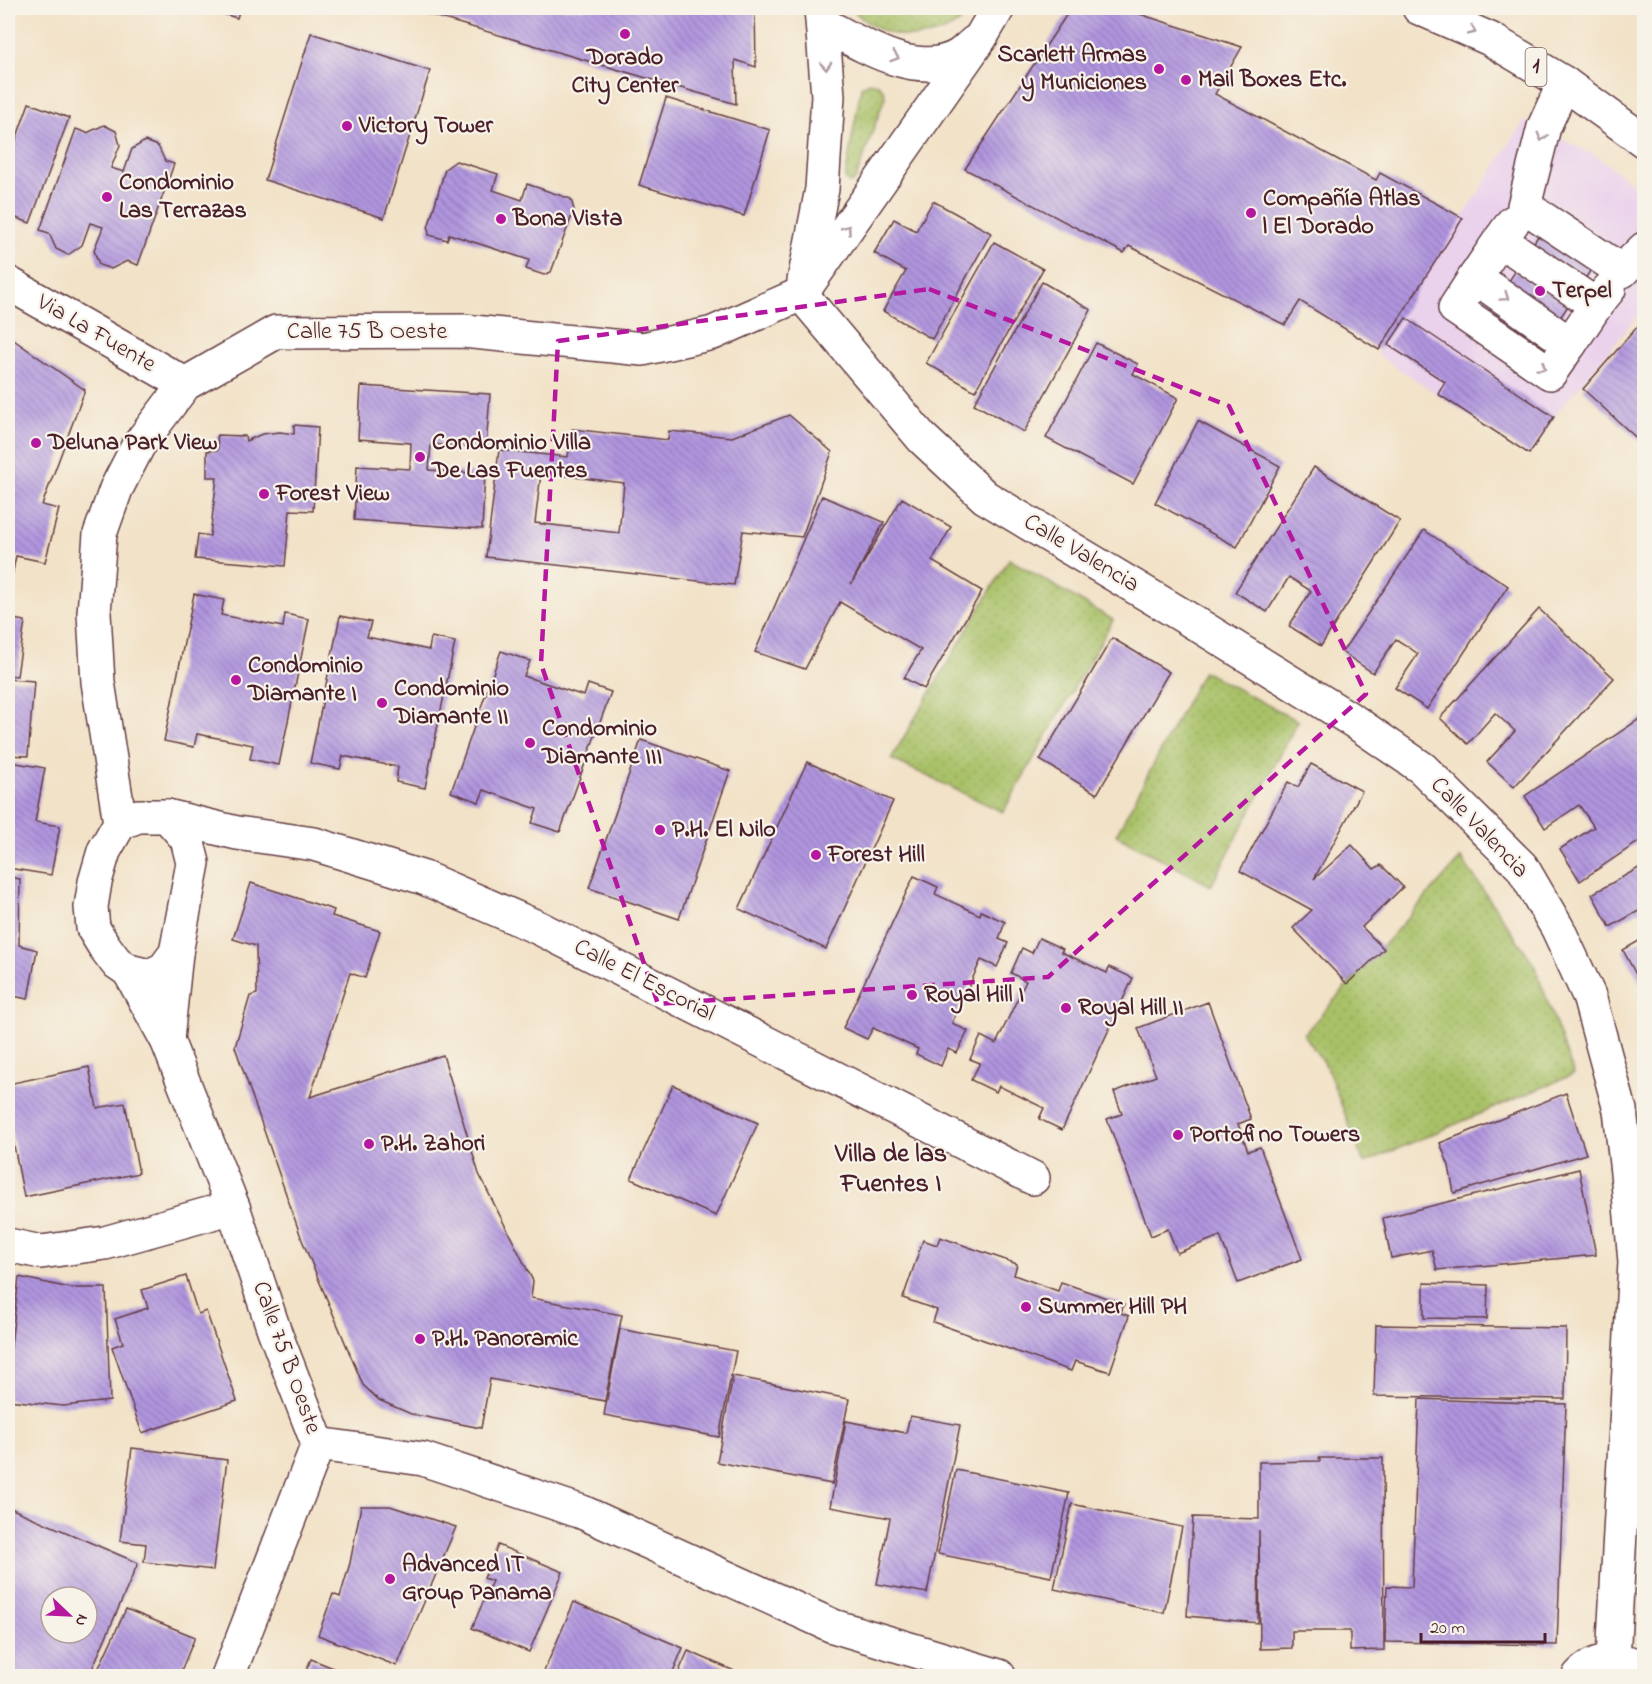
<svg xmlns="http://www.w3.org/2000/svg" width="1652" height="1684" viewBox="0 0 1652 1684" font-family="'Indie Flower',sans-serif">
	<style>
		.built { fill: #ead1ec }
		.grass { fill: url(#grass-dots); stroke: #7a7049; stroke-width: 1.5 }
		.building { fill: url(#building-back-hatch); fill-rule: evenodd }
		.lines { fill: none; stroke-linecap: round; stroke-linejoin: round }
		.minor-casing { stroke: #633c42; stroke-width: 36 }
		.major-casing { stroke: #633c42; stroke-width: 36 }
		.minor { stroke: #fff; stroke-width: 33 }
		.major { stroke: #fff; stroke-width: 33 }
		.oneway { stroke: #ae9aa0 }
		.marked { fill: none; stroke: #b5179e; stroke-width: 4.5; stroke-dasharray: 12 8; stroke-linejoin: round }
		.poi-dot { fill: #b5179e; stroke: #f7f3e8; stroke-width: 2 }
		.labels { text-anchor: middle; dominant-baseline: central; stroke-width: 4.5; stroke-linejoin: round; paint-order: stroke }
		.shield { fill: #f7f3e8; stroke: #7e5f64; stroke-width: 1.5 }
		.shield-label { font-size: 22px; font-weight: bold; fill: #4a1f2b }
		.poi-label { font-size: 24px; font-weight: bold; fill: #4a1f2b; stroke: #f7f3e8; text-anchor: start }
		.street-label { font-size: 24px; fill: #4a1f2b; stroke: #f7f3e8 }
		.neighbourhood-label { font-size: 26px; font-weight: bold; fill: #4a1f2b; stroke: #f7f3e8 }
	</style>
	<defs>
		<pattern id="grass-dots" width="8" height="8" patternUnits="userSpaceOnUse" patternTransform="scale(1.5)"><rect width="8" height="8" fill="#a9c167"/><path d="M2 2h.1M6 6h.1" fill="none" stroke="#93a55a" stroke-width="1.8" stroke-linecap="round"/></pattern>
		<pattern id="building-back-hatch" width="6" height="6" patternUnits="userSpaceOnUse" patternTransform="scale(1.5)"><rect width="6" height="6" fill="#b095df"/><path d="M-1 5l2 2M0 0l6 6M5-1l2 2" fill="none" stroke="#9179b5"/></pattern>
	</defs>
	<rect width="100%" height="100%" fill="#f7f3e8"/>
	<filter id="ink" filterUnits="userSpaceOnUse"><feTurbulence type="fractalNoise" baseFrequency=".0167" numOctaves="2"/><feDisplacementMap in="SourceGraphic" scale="12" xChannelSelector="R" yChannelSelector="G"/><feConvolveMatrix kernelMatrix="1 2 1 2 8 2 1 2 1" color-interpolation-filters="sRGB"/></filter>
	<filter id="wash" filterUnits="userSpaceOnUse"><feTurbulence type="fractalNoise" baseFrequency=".008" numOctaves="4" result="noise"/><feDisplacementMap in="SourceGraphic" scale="24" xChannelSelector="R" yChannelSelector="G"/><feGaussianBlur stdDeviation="1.35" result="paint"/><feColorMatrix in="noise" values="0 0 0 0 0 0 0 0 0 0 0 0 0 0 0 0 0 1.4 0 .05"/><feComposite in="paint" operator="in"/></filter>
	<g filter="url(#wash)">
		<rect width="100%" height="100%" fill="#f2e2c7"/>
		<!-- built -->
		<path class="built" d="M1524 121 1598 157 1644 193V308L1554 417 1529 454 1376 354Z"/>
		<!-- grass -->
		<g class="grass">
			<path d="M852 8H887L898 12 917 13 938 8H974C968 13 963 20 957 24 924 46 876 38 852 8Z"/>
			<path d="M869 82 878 84 884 91 885 97 855 181 849 183 845 179 861 87Z"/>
			<path d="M1009 559 1113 620 1003 812 891 759Z"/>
			<path d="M1203 671 1298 721 1211 886 1116 835Z"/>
			<path d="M1461 858 1534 964 1574 1074 1364 1163 1327 1068 1304 1034Z"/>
		</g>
		<g id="blocks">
			<!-- building -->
			<g class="building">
				<path d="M202 8H240L237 18Z"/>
				<path d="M406 8H755L756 67 735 60 736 104Z"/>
				<path d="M1071 8H1121L1242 47 1215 94 1376 180 1380 173 1463 218 1379 350 1300 301 1285 325 1129 246 1124 253 965 169Z"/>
				<path d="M311 33 430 71 384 218 265 180Z"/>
				<path d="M666 98 770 130 744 216 639 185Z"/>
				<path d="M29 103 69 118 30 223 8 215V162Z"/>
				<path d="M104 125 116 131 120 145 111 168 124 172 132 149 145 141 158 146 165 161 174 164 138 265 127 261 111 269 99 265 94 250 103 227 90 223 82 245 68 255 56 249 49 233 40 230 76 129 87 133Z"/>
				<path d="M456 161 498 174 493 190 522 200 527 184 571 199 574 210 551 272 544 275 526 269 529 260 449 234 447 240 429 235 428 228 445 169Z"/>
				<path d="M933 201 991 233 932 339 883 311 906 271 874 253 894 219 916 231Z"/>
				<path d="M1553 213 1606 246 1527 370 1474 335Z"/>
				<path d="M994 242 1043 269 975 391 926 363Z"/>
				<path d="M1042 282 1091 310 1024 432 974 404Z"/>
				<path d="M1406 318 1554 417 1529 454 1438 394 1445 382 1388 345Z"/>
				<path d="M1644 319V445L1583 389Z"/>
				<path d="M8 336 85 390 42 505 59 509 45 562 16 556 9 591Z"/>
				<path d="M1096 343 1138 364 1133 374 1178 398 1133 484 1046 438Z"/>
				<path d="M361 386 490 394 486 448 431 444 429 470 485 474 482 529 354 520 357 466 410 469 411 443 358 439Z"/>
				<path d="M789 415 832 452 802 537 743 531 734 585 486 557 499 450 568 457 572 429 668 440 669 431 732 437ZM541 473 624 483 619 533 535 523Z"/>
				<path d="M1198 421 1280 466 1237 547 1155 503Z"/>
				<path d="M294 425 318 427 313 511 290 510 285 566 195 559 198 534 210 536 217 477H207V451L218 450 217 435 245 436 246 441 262 434 280 432 294 434Z"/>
				<path d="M1314 467 1400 521 1321 646 1289 626 1311 591 1289 577 1267 612 1235 592Z"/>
				<path d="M822 496 884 522 851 584 902 498 951 527 932 561 982 591 924 689 904 678 921 650 840 602 805 669 755 652Z"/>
				<path d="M1424 530 1508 586 1427 709 1395 688 1418 654 1407 646 1396 639 1373 673 1342 652Z"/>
				<path d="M194 594 224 600 221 615 283 627 285 614 309 619 279 765 250 759 253 745 197 734 194 747 164 741Z"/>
				<path d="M1539 609 1614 678 1514 787 1487 762 1515 731 1495 713 1468 744 1440 718Z"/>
				<path d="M340 616 371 622 367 637 429 650 431 637 455 642 425 788 396 782 398 767 343 756 340 769 310 763Z"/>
				<path d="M8 618 25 621 17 676 8 675Z"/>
				<path d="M1112 638 1169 672 1097 794 1040 760Z"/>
				<path d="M501 651 530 661 524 676 584 696 588 684 611 692 560 832 532 823 537 809 484 790 479 802 451 792Z"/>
				<path d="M8 679 34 681 28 756 8 755Z"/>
				<path d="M1644 716V838L1580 881 1560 849 1594 827 1586 815 1579 805 1545 828 1525 796Z"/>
				<path d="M641 740 730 771 679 919 589 888Z"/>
				<path d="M11 762 45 768 35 822 60 826 51 875 8 868V783Z"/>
				<path d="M807 762 893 801 826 949 739 909Z"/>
				<path d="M1311 764 1362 791 1314 879 1352 845 1374 869 1381 865 1403 887 1362 927 1384 949 1347 984 1293 928 1312 910 1240 871 1288 782 1298 787Z"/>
				<path d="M1644 865V908L1610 927 1592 894Z"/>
				<path d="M914 876 938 887 935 894 980 915 981 911 1005 922 999 939 1008 943 997 967 981 960 952 1023 968 1031 957 1053 948 1049 941 1066 916 1054 918 1049 873 1028 867 1039 843 1028Z"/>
				<path d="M8 877 20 879 19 945 37 950 28 999 8 995Z"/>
				<path d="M251 883 334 910 332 916 380 931 365 978 350 973 310 1097 443 1055 479 1174 533 1281 531 1298 622 1315 605 1401 490 1379 481 1428 411 1414 379 1400 363 1385 302 1240 235 1047 250 996 257 994 256 946 233 939Z"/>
				<path d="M1039 938 1063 949 1061 952 1107 973 1109 967 1133 978 1062 1130 1039 1119 1044 1108 999 1086 996 1092 971 1080 980 1063 970 1059 981 1036 996 1044 1026 981 1011 973 1022 948 1032 953Z"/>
				<path d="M1644 938V982L1641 984 1623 950Z"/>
				<path d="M1208 1002 1251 1119 1238 1124 1248 1151 1260 1147 1302 1259 1238 1283 1220 1236 1177 1253 1168 1229 1151 1236 1107 1119 1122 1114 1114 1092 1156 1076 1138 1028Z"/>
				<path d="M89 1067 97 1108 125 1103 139 1173 24 1197 8 1115V1084Z"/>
				<path d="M673 1085 758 1123 716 1216 631 1179Z"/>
				<path d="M1566 1093 1586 1154 1454 1193 1449 1166 1440 1143Z"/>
				<path d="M1579 1169 1596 1255 1437 1270 1432 1250 1391 1258 1383 1218Z"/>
				<path d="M940 1237 1017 1264 1014 1275 1058 1291 1061 1282 1124 1304 1121 1313 1129 1316 1110 1372 1075 1361 1071 1371 933 1322 937 1310 903 1298 923 1240 937 1245Z"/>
				<path d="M186 1276 198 1314 206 1311 237 1401 142 1433 112 1347 123 1343 115 1319 148 1308 142 1290Z"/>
				<path d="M19 1277 70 1288H106L110 1401 63 1406 8 1400V1371Z"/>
				<path d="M1424 1283 1488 1285 1487 1319 1424 1318Z"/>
				<path d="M1376 1325 1566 1328 1565 1399 1374 1396Z"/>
				<path d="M620 1329 736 1351 719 1437 604 1415Z"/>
				<path d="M733 1376 849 1399 832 1484 717 1462Z"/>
				<path d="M1419 1399 1566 1404 1557 1645 1385 1642 1387 1586 1412 1587Z"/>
				<path d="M910 1416 960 1425 927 1593 877 1584 890 1518 830 1507 846 1421 906 1433Z"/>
				<path d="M132 1448 227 1460 213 1570 144 1562 146 1544 120 1541Z"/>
				<path d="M1319 1458H1383L1384 1650 1350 1651V1631H1292V1648L1260 1649 1259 1530 1258 1623 1187 1616 1193 1517 1259 1519V1462L1320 1461Z"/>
				<path d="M956 1470 1069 1493 1051 1577 938 1554Z"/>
				<path d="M1072 1504 1182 1527 1164 1613 1054 1589Z"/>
				<path d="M361 1506H390L456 1527 397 1666 318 1635 333 1594 340 1597 350 1563Z"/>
				<path d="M10 1508 138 1563 89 1676H8V1514ZM51 1597H87V1633H51Z"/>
				<path d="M498 1545 563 1572 529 1652 472 1628 492 1581 484 1578Z"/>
				<path d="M574 1602 683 1648 671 1676H542Z"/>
				<path d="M126 1609 195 1637 179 1676H95Z"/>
				<path d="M688 1651 739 1673 748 1676H677Z"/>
				<path d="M311 1659 338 1670 335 1676H304Z"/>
			</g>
		</g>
	</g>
	<g filter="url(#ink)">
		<use href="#blocks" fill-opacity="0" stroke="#633c42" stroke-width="1.5"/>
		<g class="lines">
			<defs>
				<g id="minor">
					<path d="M823 24C861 44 917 81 960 55 965 51 970 46 975 42"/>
					<path d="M1564 83 1544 127 1524 206 1622 271 1644 249"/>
					<path d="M1513 222 1500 240 1596 305 1609 289"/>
					<path d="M1500 240 1475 277 1570 344 1596 305"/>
					<path d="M1475 277 1455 308 1550 373 1570 344"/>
					<path d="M804 281 822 189 828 96 821 8"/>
					<path d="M8 283 185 384"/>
					<path d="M801 294 922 438 985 497 1195 623 1355 722 1422 768 1522 867 1558 929 1589 996 1620 1110 1628 1182 1635 1262 1613 1659"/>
					<path d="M801 294 981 37 998 8"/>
					<path d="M138 816H167L187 839 193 863 176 953 164 969 149 976 129 971 116 962 104 946 93 928 91 907 95 882 104 851 120 823Z"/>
					<path d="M167 816 237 833 314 844 424 878 539 928 1033 1178"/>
					<path d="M120 823 98 682 94 613 100 534 116 489 138 446 185 384 276 332 463 331 643 349 713 333 801 294"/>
					<path d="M129 971 167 1040 233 1207 274 1330 318 1444 228 1676"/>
					<path d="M167 1040 176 953"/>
					<path d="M8 1245 41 1252 105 1243 233 1207"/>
					<path d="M318 1444 423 1459 582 1512 833 1626 999 1676"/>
					<path d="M1579 1676C1596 1657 1623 1657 1644 1669"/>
				</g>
				<path id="major" d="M1419 8 1490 39 1564 83 1644 141"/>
			</defs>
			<!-- minor casing -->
			<use href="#minor" class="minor-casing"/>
			<!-- major casing -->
			<use href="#major" class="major-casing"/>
			<!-- minor -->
			<use href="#minor" class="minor"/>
			<!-- major -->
			<use href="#major" class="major"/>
		</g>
		<!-- one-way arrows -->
		<defs><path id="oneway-chevron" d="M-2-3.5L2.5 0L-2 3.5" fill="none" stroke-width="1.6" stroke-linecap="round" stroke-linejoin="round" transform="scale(1.5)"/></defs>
		<g class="oneway">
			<use href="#oneway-chevron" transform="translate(1472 31) rotate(24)"/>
			<use href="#oneway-chevron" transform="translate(895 57) rotate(18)"/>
			<use href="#oneway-chevron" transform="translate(826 66) rotate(86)"/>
			<use href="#oneway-chevron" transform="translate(1542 137) rotate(104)"/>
			<use href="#oneway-chevron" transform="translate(847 229) rotate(-55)"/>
			<use href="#oneway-chevron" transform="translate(1505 297) rotate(35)"/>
			<use href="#oneway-chevron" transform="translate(1542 367) rotate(34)"/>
		</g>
	</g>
	<!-- marked area -->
	<path class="marked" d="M929 289 1229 406 1366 694 1048 977 658 1004 541 664 558 341Z"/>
	<!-- markers -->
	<g class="poi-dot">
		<circle cx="625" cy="34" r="6"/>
		<circle cx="1159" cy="69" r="6"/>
		<circle cx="1186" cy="80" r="6"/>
		<circle cx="347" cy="126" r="6"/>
		<circle cx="107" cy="197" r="6"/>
		<circle cx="1251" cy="213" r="6"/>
		<circle cx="501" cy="219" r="6"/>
		<circle cx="1540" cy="291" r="6"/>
		<circle cx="36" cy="443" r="6"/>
		<circle cx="420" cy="457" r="6"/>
		<circle cx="264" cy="494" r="6"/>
		<circle cx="236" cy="680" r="6"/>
		<circle cx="382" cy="703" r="6"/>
		<circle cx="530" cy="743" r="6"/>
		<circle cx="660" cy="830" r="6"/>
		<circle cx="816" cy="855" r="6"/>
		<circle cx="912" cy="995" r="6"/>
		<circle cx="1066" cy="1008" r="6"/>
		<circle cx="1178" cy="1135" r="6"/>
		<circle cx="369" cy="1144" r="6"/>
		<circle cx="1026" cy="1307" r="6"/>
		<circle cx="420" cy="1339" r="6"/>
		<circle cx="390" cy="1579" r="6"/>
	</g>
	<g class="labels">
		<!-- shield labels -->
		<rect class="shield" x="1525.5" y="48" width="21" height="38" rx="4.5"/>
		<g class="shield-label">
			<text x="1536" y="67">1</text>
		</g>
		<!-- poi labels -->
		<g class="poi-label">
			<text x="1147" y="55" text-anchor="end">Scarlett Armas<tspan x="1147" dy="28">y Municiones</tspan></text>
			<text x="625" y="58" text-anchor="middle">Dorado<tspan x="625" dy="28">City Center</tspan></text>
			<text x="1198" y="80">Mail Boxes Etc.</text>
			<text x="359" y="126">Victory Tower</text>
			<text x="119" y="183">Condominio<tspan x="119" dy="28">Las Terrazas</tspan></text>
			<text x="1263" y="199">Compañía Atlas<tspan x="1263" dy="28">| El Dorado</tspan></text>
			<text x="513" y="219">Bona Vista</text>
			<text x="1552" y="291">Terpel</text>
			<text x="48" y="443">Deluna Park View</text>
			<text x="432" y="443">Condominio Villa<tspan x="432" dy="28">De Las Fuentes</tspan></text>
			<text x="276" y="494">Forest View</text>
			<text x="248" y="666">Condominio<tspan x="248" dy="28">Diamante I</tspan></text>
			<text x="394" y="689">Condominio<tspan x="394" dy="28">Diamante II</tspan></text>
			<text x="542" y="729">Condominio<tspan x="542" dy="28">Diamante III</tspan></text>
			<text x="672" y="830">P.H. El Nilo</text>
			<text x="828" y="855">Forest Hill</text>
			<text x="924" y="995">Royal Hill I</text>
			<text x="1078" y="1008">Royal Hill II</text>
			<text x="1190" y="1135">Portofino Towers</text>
			<text x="381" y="1144">P.H. Zahori</text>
			<text x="1038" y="1307">Summer Hill PH</text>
			<text x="432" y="1339">P.H. Panoramic</text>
			<text x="402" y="1565">Advanced IT<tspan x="402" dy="28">Group Panama</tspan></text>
		</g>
		<!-- street labels -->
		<g class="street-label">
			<text x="367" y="332">Calle 75 B Oeste</text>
			<text transform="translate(96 334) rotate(30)">Via La Fuente</text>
			<text transform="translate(1081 554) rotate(31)">Calle Valencia</text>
			<text transform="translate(1479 828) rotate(46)">Calle Valencia</text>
			<text transform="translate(644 981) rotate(27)">Calle El Escorial</text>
			<text transform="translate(286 1358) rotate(70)">Calle 75 B Oeste</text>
		</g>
		<!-- neighbourhood labels -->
		<g class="neighbourhood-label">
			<text x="891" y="1155">Villa de las<tspan x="891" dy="30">Fuentes I</tspan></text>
		</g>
	</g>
	<!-- margin -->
	<rect width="1652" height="1684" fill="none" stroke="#f7f3e8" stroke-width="30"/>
	<!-- north arrow -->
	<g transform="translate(69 1615) rotate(113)"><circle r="28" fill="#f7f3e8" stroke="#b29e9c" stroke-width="1.5"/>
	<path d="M0-4.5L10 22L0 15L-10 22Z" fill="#b5179e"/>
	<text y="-9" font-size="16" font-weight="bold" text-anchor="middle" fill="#4a1f2b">N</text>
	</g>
	<!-- scale -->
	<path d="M1421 1633v9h124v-9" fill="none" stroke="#4a1f2b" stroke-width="3"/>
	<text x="1430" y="1633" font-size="18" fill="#4a1f2b" stroke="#f7f3e8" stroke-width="4.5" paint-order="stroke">20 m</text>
</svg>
